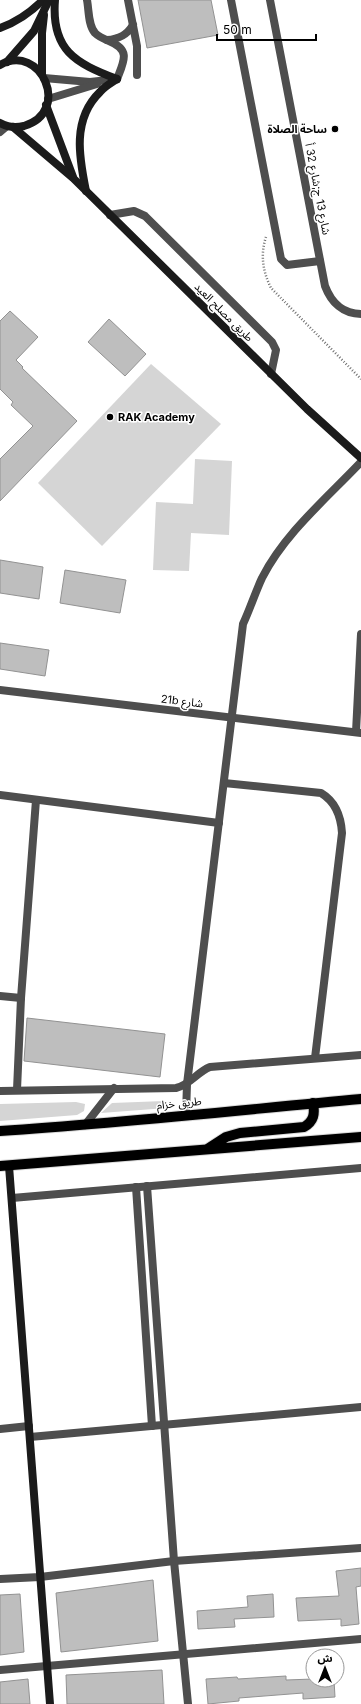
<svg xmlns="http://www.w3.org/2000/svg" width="361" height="1704" viewBox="0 0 361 1704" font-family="Inter,'Noto Sans Arabic',sans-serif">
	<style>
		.green { fill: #d5d5d5 }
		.building { fill: #bebebe; stroke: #929292 }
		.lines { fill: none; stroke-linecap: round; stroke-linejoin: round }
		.primary-casing { stroke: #dbdbdb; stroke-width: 12 }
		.path { stroke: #707070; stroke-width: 2.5; stroke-dasharray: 1 2; stroke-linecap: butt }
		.lane { stroke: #4e4e4e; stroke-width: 8 }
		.street { stroke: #4e4e4e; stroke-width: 8 }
		.secondary { stroke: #1b1b1b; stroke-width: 8 }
		.primary { stroke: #000; stroke-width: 10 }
		.poi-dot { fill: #000; stroke: #fff; stroke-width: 1.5 }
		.labels { text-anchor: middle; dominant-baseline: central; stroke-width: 3; stroke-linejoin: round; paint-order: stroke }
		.poi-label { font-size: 11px; font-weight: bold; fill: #000; stroke: #fff; text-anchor: end }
		.street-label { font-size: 11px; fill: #000; stroke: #fff }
	</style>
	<rect width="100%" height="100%" fill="#fff"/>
	<!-- green -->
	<g class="green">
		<path d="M151 364 221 424 102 546 38 483Z"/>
		<path d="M195 459 232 461 229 535 191 533 189 571 153 570 156 502 193 504Z"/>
		<path d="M164 1101 167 1102V1108L101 1113 112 1103Z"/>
		<path d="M76 1102 85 1104 84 1111 77 1115 0 1121V1104Z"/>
	</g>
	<!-- building -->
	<g class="building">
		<path d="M138 0H211L218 35 147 48Z"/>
		<path d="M10 311 38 337 16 360 23 367 22 368 77 421 0 501V459L33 426 11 405 13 402 0 389V321Z"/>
		<path d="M109 319 146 354 125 376 88 342Z"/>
		<path d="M0 560 43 567 39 599 0 593Z"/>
		<path d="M65 570 126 580 120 613 60 603Z"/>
		<path d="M0 643 49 650 45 676 0 669Z"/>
		<path d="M27 1018 165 1034 160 1077 24 1061Z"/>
		<path d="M361 1568V1586L356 1587 359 1624 341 1626V1619L298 1621 296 1598 339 1596 336 1571Z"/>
		<path d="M153 1580 158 1641 61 1652 56 1593Z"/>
		<path d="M20 1594 24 1652 0 1655V1595Z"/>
		<path d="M273 1594 274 1617 234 1619 235 1627 198 1629 197 1611 248 1607 247 1596Z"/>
		<path d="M162 1670 164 1704H67L66 1675Z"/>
		<path d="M286 1676V1680L313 1679V1680H334L335 1697 303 1699V1693L239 1698V1701L208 1704 206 1679 237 1677 238 1679Z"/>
		<path d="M28 1679 30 1704H0V1682Z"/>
	</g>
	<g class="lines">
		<defs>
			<g id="primary">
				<path d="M0 1131C121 1123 241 1110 361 1099"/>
				<path d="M209 1148 226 1137 240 1133 304 1127C314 1121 315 1114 313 1103"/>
				<path d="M0 1166 361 1137"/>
			</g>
		</defs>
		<!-- primary casing -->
		<use href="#primary" class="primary-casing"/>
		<!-- path -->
		<path class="path" d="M266 237C260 255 263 272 271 288L361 379"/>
		<!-- lane -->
		<g class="lane">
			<path d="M87 0C89 10 88 25 95 33 99 37 104 39 109 41 131 50 124 61 117 79"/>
			<path d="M128 0 137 46V75"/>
			<path d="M231 0 281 259 287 265 320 261"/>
			<path d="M270 0 325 286C331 302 343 314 361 314"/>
			<path d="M107 40C119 39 127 35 133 25"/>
			<path d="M44 78 90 82 117 79"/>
			<path d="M48 99 97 84"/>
			<path d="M110 215 134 211 145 216 272 342 276 350 271 374"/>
		</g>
		<!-- street -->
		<g class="street">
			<path d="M0 132 7 126"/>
			<path d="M0 690 361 733"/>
			<path d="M356 732 361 634"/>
			<path d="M224 783 321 793C336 802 341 816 342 833L315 1058"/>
			<path d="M0 795 219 823"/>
			<path d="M0 996 21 998"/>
			<path d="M17 1090 21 998 36 800"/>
			<path d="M0 1091 176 1088C190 1085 197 1072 210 1067L361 1055"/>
			<path d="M186 1114 187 1084 243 624C250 609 255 593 262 578 285 533 327 498 361 462"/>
			<path d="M85 1125 114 1088"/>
			<path d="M147 1186 174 1561 188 1704"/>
			<path d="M136 1187 152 1426"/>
			<path d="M12 1198 361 1168"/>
			<path d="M0 1429 29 1426"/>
			<path d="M30 1437 361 1407"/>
			<path d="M0 1579 40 1577 174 1561 361 1548"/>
			<path d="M0 1670 361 1639"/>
		</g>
		<!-- secondary -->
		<g class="secondary">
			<path d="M55 0C51 50 75 63 117 79"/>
			<path d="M0 28C17 22 30 13 43 0"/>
			<path d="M7 62 34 31 49 0"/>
			<path d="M0 65C41 42 72 112 24 126 16 128 7 127 0 123"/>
			<path d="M42 74V33L44 15"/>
			<path d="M46 105 73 177"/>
			<path d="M13 127 73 178 307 409 361 458"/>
			<path d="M86 191C79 157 72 119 100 92 104 87 111 83 117 79"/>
			<path d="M9 1166 50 1704"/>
		</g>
		<!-- primary -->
		<use href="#primary" class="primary"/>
	</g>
	<!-- markers -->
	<g class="poi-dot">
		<circle cx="335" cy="129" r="4"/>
		<circle cx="110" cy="417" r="4"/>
	</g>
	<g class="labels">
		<!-- poi labels -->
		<g class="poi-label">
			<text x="327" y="129">ساحة الصلاة</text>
			<text x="118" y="417" text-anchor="start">RAK Academy</text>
		</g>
		<!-- street labels -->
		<g class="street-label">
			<text transform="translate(318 189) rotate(79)">شارع 13 ج;شارع 32 أ</text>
			<text transform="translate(224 312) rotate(45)">طريق مصلح العيد</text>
			<text transform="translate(182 701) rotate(7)">21b شارع</text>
			<text transform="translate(179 1103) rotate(-6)">طريق خزام</text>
		</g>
	</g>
	<!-- north arrow -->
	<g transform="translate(325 1668)"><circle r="19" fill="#ffffff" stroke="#999999"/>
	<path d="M0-3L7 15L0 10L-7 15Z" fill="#000000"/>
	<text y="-6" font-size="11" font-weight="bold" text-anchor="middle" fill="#000000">ش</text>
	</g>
	<!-- scale -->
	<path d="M217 34v6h99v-6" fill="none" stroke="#000000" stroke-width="2"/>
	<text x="223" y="34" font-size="12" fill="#000000" stroke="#ffffff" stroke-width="3" paint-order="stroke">50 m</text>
</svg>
